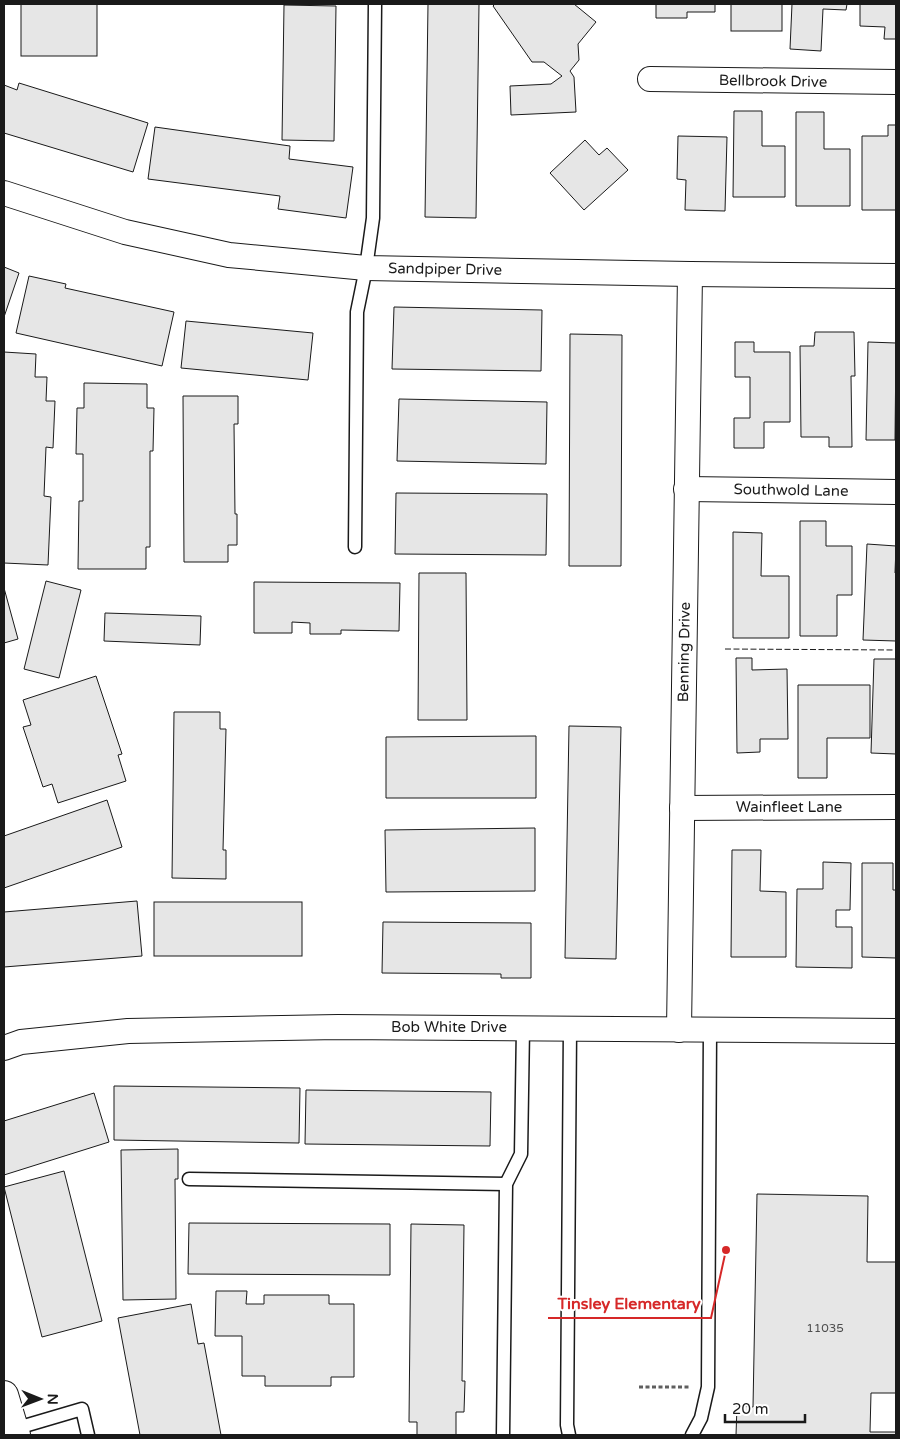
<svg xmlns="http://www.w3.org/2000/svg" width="900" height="1439" viewBox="0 0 900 1439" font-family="'Varela Round',sans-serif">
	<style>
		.building { fill: #e6e6e6; stroke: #1a1a1a }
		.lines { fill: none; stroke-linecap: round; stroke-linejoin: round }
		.lane-casing { stroke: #1a1a1a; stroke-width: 15 }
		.street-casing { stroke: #1a1a1a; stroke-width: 26 }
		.secondary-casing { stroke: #1a1a1a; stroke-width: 30 }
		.path { stroke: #5f5f5f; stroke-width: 3; stroke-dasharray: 4 2.5; stroke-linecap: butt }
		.lane { stroke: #fff; stroke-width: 12 }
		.street { stroke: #fff; stroke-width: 24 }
		.secondary { stroke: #fff; stroke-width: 28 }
		.fence { stroke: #1a1a1a; stroke-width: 1; stroke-dasharray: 6 2.5; stroke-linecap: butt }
		.labels { text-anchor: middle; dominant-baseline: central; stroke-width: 4; stroke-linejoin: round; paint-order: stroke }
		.number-label { font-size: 12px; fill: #4d4d4d }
		.street-label { font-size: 15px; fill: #1a1a1a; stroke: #fff }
		.leader { fill: none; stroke: #d62828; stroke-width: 2 }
		.callout-dot { fill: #d62828; stroke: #fff; stroke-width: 2 }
		.callout-label { font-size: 16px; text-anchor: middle; font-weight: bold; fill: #d62828; stroke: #fff; stroke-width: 4; stroke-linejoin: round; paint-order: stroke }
	</style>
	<rect width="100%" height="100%" fill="#fff"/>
	<!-- building -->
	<g class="building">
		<rect x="21" y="4" width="76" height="52"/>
		<path d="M428 4H479L476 218 425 217Z"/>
		<path d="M495 4H574L596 22 578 44 579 60 570 71 574 77 576 112 511 115 510 86 551 84 562 76 544 62H532L493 6Z"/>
		<path d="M656 4H715V12H687V18H656Z"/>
		<rect x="731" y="4" width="51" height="27"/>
		<path d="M792 4H847L846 10 823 9 821 51 790 49Z"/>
		<path d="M860 4H896V39H884L885 27 860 26Z"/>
		<path d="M284 5 336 6 334 141 282 140Z"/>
		<path d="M19 83 148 123 133 172 4 133V134V85L17 90Z"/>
		<path d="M734 111H762V146H785V197H733Z"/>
		<path d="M796 112H824V149H850V206H796Z"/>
		<path d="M888 125H896V210H862V136H888Z"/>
		<path d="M155 127 290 146 289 159 353 167 346 218 278 209 280 196 148 179Z"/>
		<path d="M678 136 727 137 725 211 685 210 686 180 677 179Z"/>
		<path d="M585 140 599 155 607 148 628 170 584 210 550 173Z"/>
		<path d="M4 267 19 273 4 317Z"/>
		<path d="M29 276 66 284 65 288 174 312 162 366 16 333Z"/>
		<path d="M394 307 542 310 541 371 392 369Z"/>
		<path d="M186 321 313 333 308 380 181 368Z"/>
		<path d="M815 332H854L855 376H851L852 447H829V437H801L800 346H814Z"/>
		<path d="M570 334 622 335 621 566H569Z"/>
		<path d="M735 342H754V352H790V422H764V448H734V418H750V377H735Z"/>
		<path d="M868 342 896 343 895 440H866Z"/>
		<path d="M4 352 36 354 35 377H47L46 401H55L53 448 46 447 44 496 51 497 48 565 4 563Z"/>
		<path d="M84 383 147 384V408H154L153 451H150V547H146V569H78L79 501H83V454H76L77 408H84Z"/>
		<path d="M183 396H238V424H234L235 514H237V545H228V562H184Z"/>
		<path d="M399 399 547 402 546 464 397 461Z"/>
		<path d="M396 493 547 494 546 555 395 554Z"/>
		<path d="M800 521H826V546H852V595H837V636H800Z"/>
		<path d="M733 532 762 533 761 576H789V638H733Z"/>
		<path d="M867 544 896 546 895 573H896V641L863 640Z"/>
		<path d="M419 573H466L467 720H418Z"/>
		<path d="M46 581 81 590 59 678 24 669Z"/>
		<path d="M254 582 400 583 399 631 341 630V634H310V623L292 622V633H254Z"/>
		<path d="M4 588 18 639 4 643Z"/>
		<path d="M105 613 201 616 200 645 104 641Z"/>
		<path d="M736 658H752V670L787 669 788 739H760V752L737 753Z"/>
		<path d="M874 659H896V754L871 753Z"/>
		<path d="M96 676 122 754 118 755 126 781 58 803 52 784 43 787 23 727 31 725 23 700Z"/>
		<path d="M798 685H870V738H827V778H798Z"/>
		<path d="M174 712H220V729H226L223 850H226V879L172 878Z"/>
		<path d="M569 726 621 727 616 959 565 958Z"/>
		<path d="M536 736V798H386V737Z"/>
		<path d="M107 800 122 847 4 888V836Z"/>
		<path d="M535 828V891L386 892 385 830Z"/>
		<path d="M732 850H761L760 891 786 892V957H731Z"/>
		<path d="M823 862 851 863 850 910H836V927H852V968L796 967 797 889H823Z"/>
		<path d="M862 863H893V890H896V958L862 957Z"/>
		<path d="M137 901 142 956 4 967V912Z"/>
		<rect x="154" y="902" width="148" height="54"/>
		<path d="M383 922 531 923V978H501V974L382 973Z"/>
		<path d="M114 1086 300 1088 299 1143 114 1140Z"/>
		<path d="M306 1090 491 1092 490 1146 305 1144Z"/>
		<path d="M94 1093 109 1142 4 1175V1121Z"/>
		<path d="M178 1149V1179H175L176 1299 123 1300 121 1150Z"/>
		<path d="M64 1171 102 1321 42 1337 4 1187Z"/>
		<path d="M757 1194 868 1196 867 1262H896V1393H871L870 1432H896V1435H736L737 1406 753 1407Z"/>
		<path d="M189 1223 390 1224V1275L188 1274Z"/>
		<path d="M411 1224 464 1225 462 1381H465L464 1412H456V1435H417V1422H409Z"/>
		<path d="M216 1291H247L246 1304H264V1295H329V1304H354V1377H331V1386H265V1376H242V1336H215Z"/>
		<path d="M191 1304 198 1344 204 1343 221 1435H140L118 1318Z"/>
	</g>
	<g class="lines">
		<defs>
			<g id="lane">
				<path d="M355 547 357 312 366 268 373 218 375 4"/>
				<path d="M189 1179 506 1184"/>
				<path d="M14 1429 82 1409 88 1435"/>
				<path d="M503 1435 506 1184 521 1154 523 1028"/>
				<path d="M569 1435 567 1425 570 1028"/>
				<path d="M692 1435 701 1418 708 1387 710 1030"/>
			</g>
			<g id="street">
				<path d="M650 79 896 82"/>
				<path d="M4 193 125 232 229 255 366 268 690 274 896 276"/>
				<path d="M686 489 896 492"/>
				<path d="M682 808 896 807"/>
				<path d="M679 1030 690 274"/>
				<path d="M4 1048 21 1042 128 1031 338 1027 896 1031"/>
			</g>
			<path id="secondary" d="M4 1395 16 1435"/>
		</defs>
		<!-- lane casing -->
		<use href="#lane" class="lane-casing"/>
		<!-- street casing -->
		<use href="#street" class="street-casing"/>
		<!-- secondary casing -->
		<use href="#secondary" class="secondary-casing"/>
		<!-- path -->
		<path class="path" d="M639 1387H689"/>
		<!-- lane -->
		<use href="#lane" class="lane"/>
		<!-- street -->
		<use href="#street" class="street"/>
		<!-- secondary -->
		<use href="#secondary" class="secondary"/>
		<!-- fence -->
		<path class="fence" d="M725 649 896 650"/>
	</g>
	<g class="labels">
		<!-- number labels -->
		<g class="number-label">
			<text x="825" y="1328">11035</text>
		</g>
		<!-- street labels -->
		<g class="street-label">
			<text transform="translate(773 81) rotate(1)">Bellbrook Drive</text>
			<text transform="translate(445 269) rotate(1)">Sandpiper Drive</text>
			<text transform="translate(791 490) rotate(1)">Southwold Lane</text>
			<text transform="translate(684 652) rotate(-89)">Benning Drive</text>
			<text x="789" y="807">Wainfleet Lane</text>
			<text x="449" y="1027">Bob White Drive</text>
		</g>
	</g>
	<!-- callouts -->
	<path class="leader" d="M726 1250L711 1318H548"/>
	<circle class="callout-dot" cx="726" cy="1250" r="5"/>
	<g class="callout-label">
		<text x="629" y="1309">Tinsley Elementary</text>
	</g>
	<!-- border -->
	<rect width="900" height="1439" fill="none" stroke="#1a1a1a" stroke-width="10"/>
	<!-- north arrow -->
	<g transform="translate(40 1399) rotate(91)" stroke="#ffffff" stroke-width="4" paint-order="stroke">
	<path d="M0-4L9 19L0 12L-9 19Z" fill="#1a1a1a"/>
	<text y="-8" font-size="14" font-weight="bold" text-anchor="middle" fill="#1a1a1a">N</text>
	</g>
	<!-- scale -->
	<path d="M725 1414v8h80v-8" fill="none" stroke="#1a1a1a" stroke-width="2.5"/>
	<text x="732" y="1414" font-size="15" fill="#1a1a1a" stroke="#ffffff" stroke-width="4" paint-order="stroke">20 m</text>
</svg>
